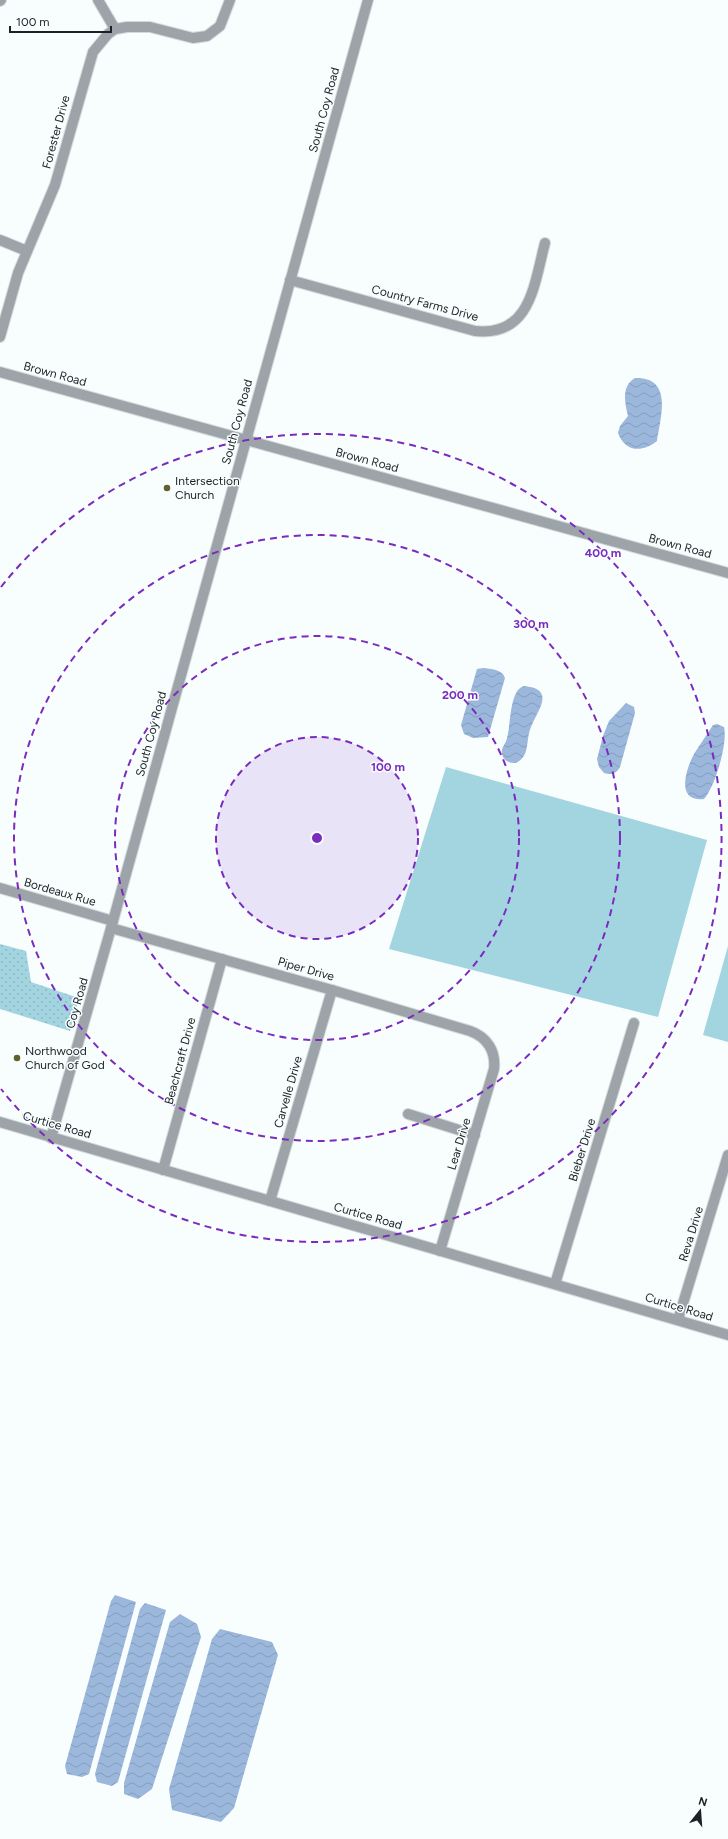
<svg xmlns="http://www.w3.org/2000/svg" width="728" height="1839" viewBox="0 0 728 1839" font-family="Figtree,sans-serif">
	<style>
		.green { fill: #a3d5e1 }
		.park { fill: url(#park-dots) }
		.water { fill: url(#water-waves) }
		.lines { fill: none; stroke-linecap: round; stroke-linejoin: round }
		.minor-casing { stroke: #d4dadb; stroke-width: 12 }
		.minor { stroke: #9da4a9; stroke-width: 10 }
		.ring { fill: none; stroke: #7b2cbf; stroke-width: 2; stroke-dasharray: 7 5 }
		.poi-dot { fill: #615f2c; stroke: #f8fdfe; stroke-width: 1.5 }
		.labels { text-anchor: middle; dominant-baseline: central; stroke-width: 3; stroke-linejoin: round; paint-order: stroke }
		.street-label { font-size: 12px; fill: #1a2224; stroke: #f8fdfe }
		.poi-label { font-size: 12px; fill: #1a2224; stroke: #f8fdfe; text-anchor: start }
		.centre { fill: #7b2cbf; stroke: #f8fdfe; stroke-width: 2 }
		.ring-label { font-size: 12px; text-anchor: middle; font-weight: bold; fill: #7b2cbf; stroke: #f8fdfe; stroke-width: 3; stroke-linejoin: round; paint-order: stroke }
	</style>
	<defs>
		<pattern id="park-dots" width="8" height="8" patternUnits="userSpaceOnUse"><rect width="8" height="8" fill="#a3d5e1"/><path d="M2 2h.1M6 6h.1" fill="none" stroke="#8cb7c1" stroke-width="1.8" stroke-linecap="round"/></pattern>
		<pattern id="water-waves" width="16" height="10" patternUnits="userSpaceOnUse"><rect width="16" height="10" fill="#9bb7db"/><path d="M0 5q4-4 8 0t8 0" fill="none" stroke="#859dbc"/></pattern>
	</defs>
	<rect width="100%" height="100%" fill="#f8fdfe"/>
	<!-- green -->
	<g class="green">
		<path d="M446 767 707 840 658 1017 389 949Z"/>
		<path d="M728 946V1042L703 1035Z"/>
	</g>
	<!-- park -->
	<path class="park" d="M0 944 26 951 31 982 79 998 70 1031 0 1009Z"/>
	<!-- water -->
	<g class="water">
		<path d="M635 378C673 377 661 416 657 441 642 453 625 452 618 433L620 426 628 416C625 403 621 386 635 378Z"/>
		<path d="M483 668C491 669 502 669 505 678L488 737 473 738 464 734 461 725 477 669Z"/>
		<path d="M524 686C557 689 537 711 531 727 525 741 531 755 516 763 509 763 503 761 502 753 501 747 506 744 507 738 511 726 509 690 524 686Z"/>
		<path d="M626 703 634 707 635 713 620 767C616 774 612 775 604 773L599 767 597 759 603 736 609 721Z"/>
		<path d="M717 724 724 727C728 743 715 787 704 799 675 802 686 769 694 754 700 744 707 735 713 725Z"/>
		<path d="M115 1595 136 1602 89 1774 82 1777 67 1774 65 1766 111 1601Z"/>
		<path d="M145 1603 166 1610 118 1782 112 1786 97 1782 95 1774 140 1609Z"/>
		<path d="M180 1614 197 1624 201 1637 152 1789 138 1799 124 1794V1783L170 1622Z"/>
		<path d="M220 1629 272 1642 278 1655 234 1808 221 1822 172 1810 169 1789 212 1639Z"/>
	</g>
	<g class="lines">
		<defs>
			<g id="minor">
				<path d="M98 0 115 29"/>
				<path d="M0 1 1 0"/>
				<path d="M0 240 27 251"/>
				<path d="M290 280 475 331C531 337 534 284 545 243"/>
				<path d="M0 337 18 273 55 185 93 52 108 34 115 29 127 27H150L193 38 207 36 220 26 230 0"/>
				<path d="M0 372 728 573"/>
				<path d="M0 888 113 921"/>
				<path d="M111 928 332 990 470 1031C487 1037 496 1051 494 1069L440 1251"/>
				<path d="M408 1114 475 1135"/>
				<path d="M0 1122 728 1335"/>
				<path d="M51 1138 113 921 368 0"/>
				<path d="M163 1170 222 959"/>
				<path d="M270 1201 332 990"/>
				<path d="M555 1284 634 1023"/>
				<path d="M678 1320 728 1155"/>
			</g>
		</defs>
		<!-- minor casing -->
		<use href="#minor" class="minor-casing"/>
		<!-- minor -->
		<use href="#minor" class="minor"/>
	</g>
	<!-- distance rings -->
	<circle cx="317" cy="838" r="101" fill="#7b2cbf" fill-opacity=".12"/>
	<g class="ring">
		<circle cx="317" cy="838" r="101"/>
		<circle cx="317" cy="838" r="202"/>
		<circle cx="317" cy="838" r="303"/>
		<path d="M1 587A404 404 0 1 1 1 1089"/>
	</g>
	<!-- markers -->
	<g class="poi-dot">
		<circle cx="167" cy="488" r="4"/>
		<circle cx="17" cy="1058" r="4"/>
	</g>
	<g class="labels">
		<!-- street labels -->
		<g class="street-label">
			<text transform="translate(324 110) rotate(-75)">South Coy Road</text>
			<text transform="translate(56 132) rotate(-75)">Forester Drive</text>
			<text transform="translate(425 303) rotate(15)">Country Farms Drive</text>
			<text transform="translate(55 374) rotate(15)">Brown Road</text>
			<text transform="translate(237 422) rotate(-75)">South Coy Road</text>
			<text transform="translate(367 460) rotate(15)">Brown Road</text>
			<text transform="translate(680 546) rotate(15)">Brown Road</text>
			<text transform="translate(151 734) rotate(-75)">South Coy Road</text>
			<text transform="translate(60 892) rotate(16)">Bordeaux Rue</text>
			<text transform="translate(306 969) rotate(16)">Piper Drive</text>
			<text transform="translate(77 1003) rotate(-74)">Coy Road</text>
			<text transform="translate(180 1061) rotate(-75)">Beachcraft Drive</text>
			<text transform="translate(288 1092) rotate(-74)">Carvelle Drive</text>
			<text transform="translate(57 1125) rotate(16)">Curtice Road</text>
			<text transform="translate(459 1144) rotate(-73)">Lear Drive</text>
			<text transform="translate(582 1150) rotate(-73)">Bieber Drive</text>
			<text transform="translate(368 1216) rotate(16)">Curtice Road</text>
			<text transform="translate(691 1234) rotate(-73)">Reva Drive</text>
			<text transform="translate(679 1307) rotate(17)">Curtice Road</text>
		</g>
		<!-- poi labels -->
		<g class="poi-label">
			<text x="175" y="481">Intersection<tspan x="175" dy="14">Church</tspan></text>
			<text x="25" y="1051">Northwood<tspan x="25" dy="14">Church of God</tspan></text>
		</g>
	</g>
	<circle cx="317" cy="838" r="6" class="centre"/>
	<g class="ring-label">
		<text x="603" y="557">400 m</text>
		<text x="531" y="628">300 m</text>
		<text x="460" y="699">200 m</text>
		<text x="388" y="771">100 m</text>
	</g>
	<!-- north arrow -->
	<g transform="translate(700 1811) rotate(17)" stroke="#f8fdfe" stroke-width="3" paint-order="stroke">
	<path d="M0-3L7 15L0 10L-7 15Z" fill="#1a2224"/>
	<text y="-6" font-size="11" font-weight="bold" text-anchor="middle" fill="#1a2224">N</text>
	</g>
	<!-- scale -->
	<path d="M10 26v6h101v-6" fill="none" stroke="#1a2224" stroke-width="2"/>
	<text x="16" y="26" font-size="12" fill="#1a2224" stroke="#f8fdfe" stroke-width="3" paint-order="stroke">100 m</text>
</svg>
